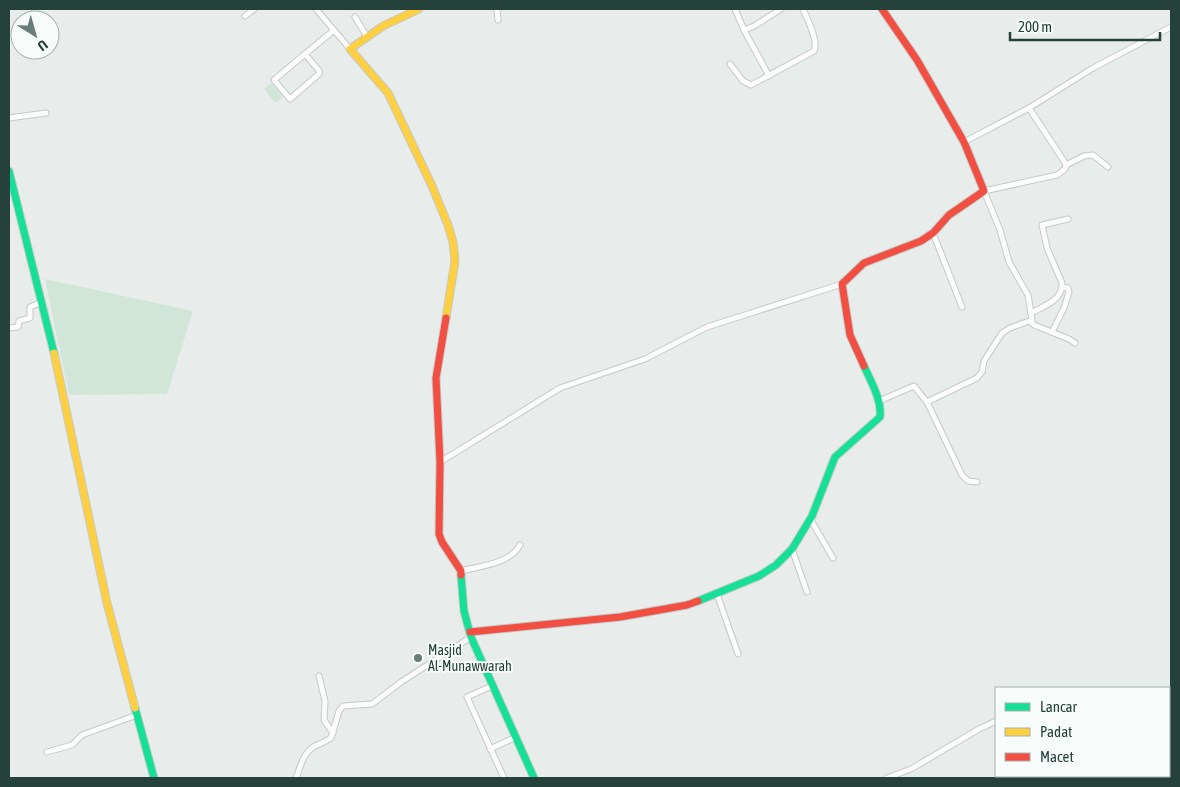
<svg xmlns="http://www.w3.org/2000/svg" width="1180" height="787" viewBox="0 0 1180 787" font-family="'Asap Condensed',sans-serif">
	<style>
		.green { fill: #d1e6d8 }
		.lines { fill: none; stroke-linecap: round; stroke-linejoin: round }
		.street-casing { stroke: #c5cac8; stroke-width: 7 }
		.fast-casing { stroke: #c3cbc8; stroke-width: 9 }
		.slow-casing { stroke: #c3cbc8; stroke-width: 9 }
		.jam-casing { stroke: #c3cbc8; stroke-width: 9 }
		.street { stroke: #fcfcfc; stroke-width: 5 }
		.fast { stroke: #16e098; stroke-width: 7 }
		.slow { stroke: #ffcf43; stroke-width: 7 }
		.jam { stroke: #f24e42; stroke-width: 7 }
		.poi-dot { fill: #697e78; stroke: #f7fbf9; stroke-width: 2 }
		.labels { text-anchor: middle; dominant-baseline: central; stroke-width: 4; stroke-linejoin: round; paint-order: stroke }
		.poi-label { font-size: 14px; fill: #24423a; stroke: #f7fbf9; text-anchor: start }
	</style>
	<rect width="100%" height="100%" fill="#e8edeb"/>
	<!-- green -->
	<g class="green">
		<path d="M271 83 283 97 275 103 264 89Z"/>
		<path d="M45 279 193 311 167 394 69 395Z"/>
	</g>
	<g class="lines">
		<defs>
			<g id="street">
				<path d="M316 9 350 49"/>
				<path d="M497 9 498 20"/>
				<path d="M735 9 744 30 769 76"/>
				<path d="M245 16 254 9"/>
				<path d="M355 17 366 35"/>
				<path d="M744 30 754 26 781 9"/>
				<path d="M305 54 274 80 290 99 319 74 320 72 305 54 333 31"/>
				<path d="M730 64 743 81 751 85 814 51C819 42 807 18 803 9"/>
				<path d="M9 118 46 113"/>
				<path d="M964 142 1029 108 1093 68 1171 27"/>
				<path d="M1066 165 1084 156 1093 155 1108 167"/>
				<path d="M933 233 962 307"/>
				<path d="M1031 313C1044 306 1063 300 1062 283L1047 248 1042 225 1068 219"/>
				<path d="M1030 321 1034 325 1069 339 1075 343"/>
				<path d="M10 328 18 327 19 321 30 318V307L42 302"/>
				<path d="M1052 332 1064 308 1069 292 1068 288 1062 287"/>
				<path d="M879 401 914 386 927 402 977 378 982 372 984 361 1002 333 1010 328 1032 320 1028 295 1009 262 1000 230 984 191 1057 175 1065 169 1066 165 1064 161 1029 108"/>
				<path d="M927 402 962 475 968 481 977 482"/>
				<path d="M440 462 560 388 645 359 707 327 842 284"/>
				<path d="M812 517V522L833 558"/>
				<path d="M792 549 807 592"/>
				<path d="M461 571C480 566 510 564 520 545"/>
				<path d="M717 594 738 654"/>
				<path d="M319 676 325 701 324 720 333 733"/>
				<path d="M492 686 467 697 504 778"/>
				<path d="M1169 735 1171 737"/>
				<path d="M490 749 516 737"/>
				<path d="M47 752 72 745 82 735 137 715"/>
				<path d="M1025 776 1026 778"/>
				<path d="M296 778C301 766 302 755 313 747 319 744 325 742 331 738L339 711 343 706 372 704 401 682 471 637"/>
				<path d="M887 778 911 769 979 729 996 721"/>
			</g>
			<g id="fast">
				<path d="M9 171 54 353"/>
				<path d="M461 575 464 611 471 637 534 778"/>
				<path d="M698 601 759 576 776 565 792 549 812 516 835 457 880 417C882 400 871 382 864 366"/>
				<path d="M135 708 154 778"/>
			</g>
			<g id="slow">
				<path d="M419 9 383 26 350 49 388 93 432 186 448 225 453 242 455 261 446 318"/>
				<path d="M54 353 107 603 135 708"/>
			</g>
			<g id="jam">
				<path d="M446 318 436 378 440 462 439 534 442 542 461 571V575"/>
				<path d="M864 366 850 335 842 284 864 263 921 241 933 233 949 215 984 191 964 142 917 60 882 9"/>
				<path d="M470 632 620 617 687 605 698 601"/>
			</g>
		</defs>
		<!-- street casing -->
		<use href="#street" class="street-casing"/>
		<!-- fast casing -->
		<use href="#fast" class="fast-casing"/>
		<!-- slow casing -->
		<use href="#slow" class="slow-casing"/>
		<!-- jam casing -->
		<use href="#jam" class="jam-casing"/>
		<!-- street -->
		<use href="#street" class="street"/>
		<!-- fast -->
		<use href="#fast" class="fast"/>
		<!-- slow -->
		<use href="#slow" class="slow"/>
		<!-- jam -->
		<use href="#jam" class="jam"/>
	</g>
	<!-- markers -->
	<circle class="poi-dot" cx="418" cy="658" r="5"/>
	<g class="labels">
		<!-- poi labels -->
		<g class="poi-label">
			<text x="428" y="650">Masjid<tspan x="428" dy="16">Al-Munawwarah</tspan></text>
		</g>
	</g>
	<!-- border -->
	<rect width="1180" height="787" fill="none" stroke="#24423a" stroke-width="20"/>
	<!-- legend -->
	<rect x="995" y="687" width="175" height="90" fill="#f7fbf9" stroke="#a3b1ad"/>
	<rect x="1005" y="703" width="25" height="8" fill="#16e098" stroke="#a3b1ad"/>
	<text x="1040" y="712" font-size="15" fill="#24423a">Lancar</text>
	<rect x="1005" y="728" width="25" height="8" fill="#ffcf43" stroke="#a3b1ad"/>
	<text x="1040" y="737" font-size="15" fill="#24423a">Padat</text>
	<rect x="1005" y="753" width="25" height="8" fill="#f24e42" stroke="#a3b1ad"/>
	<text x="1040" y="762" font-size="15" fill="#24423a">Macet</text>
	<!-- north arrow -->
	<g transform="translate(35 35) rotate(143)"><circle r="24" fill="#f7fbf9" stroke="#a3b1ad"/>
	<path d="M0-4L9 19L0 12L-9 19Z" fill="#697e78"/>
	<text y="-8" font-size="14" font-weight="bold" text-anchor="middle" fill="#24423a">U</text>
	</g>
	<!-- scale -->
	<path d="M1010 32v8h150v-8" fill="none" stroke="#24423a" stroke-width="2.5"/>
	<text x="1018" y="32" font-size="15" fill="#24423a" stroke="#f7fbf9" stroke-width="4" paint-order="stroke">200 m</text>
</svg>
